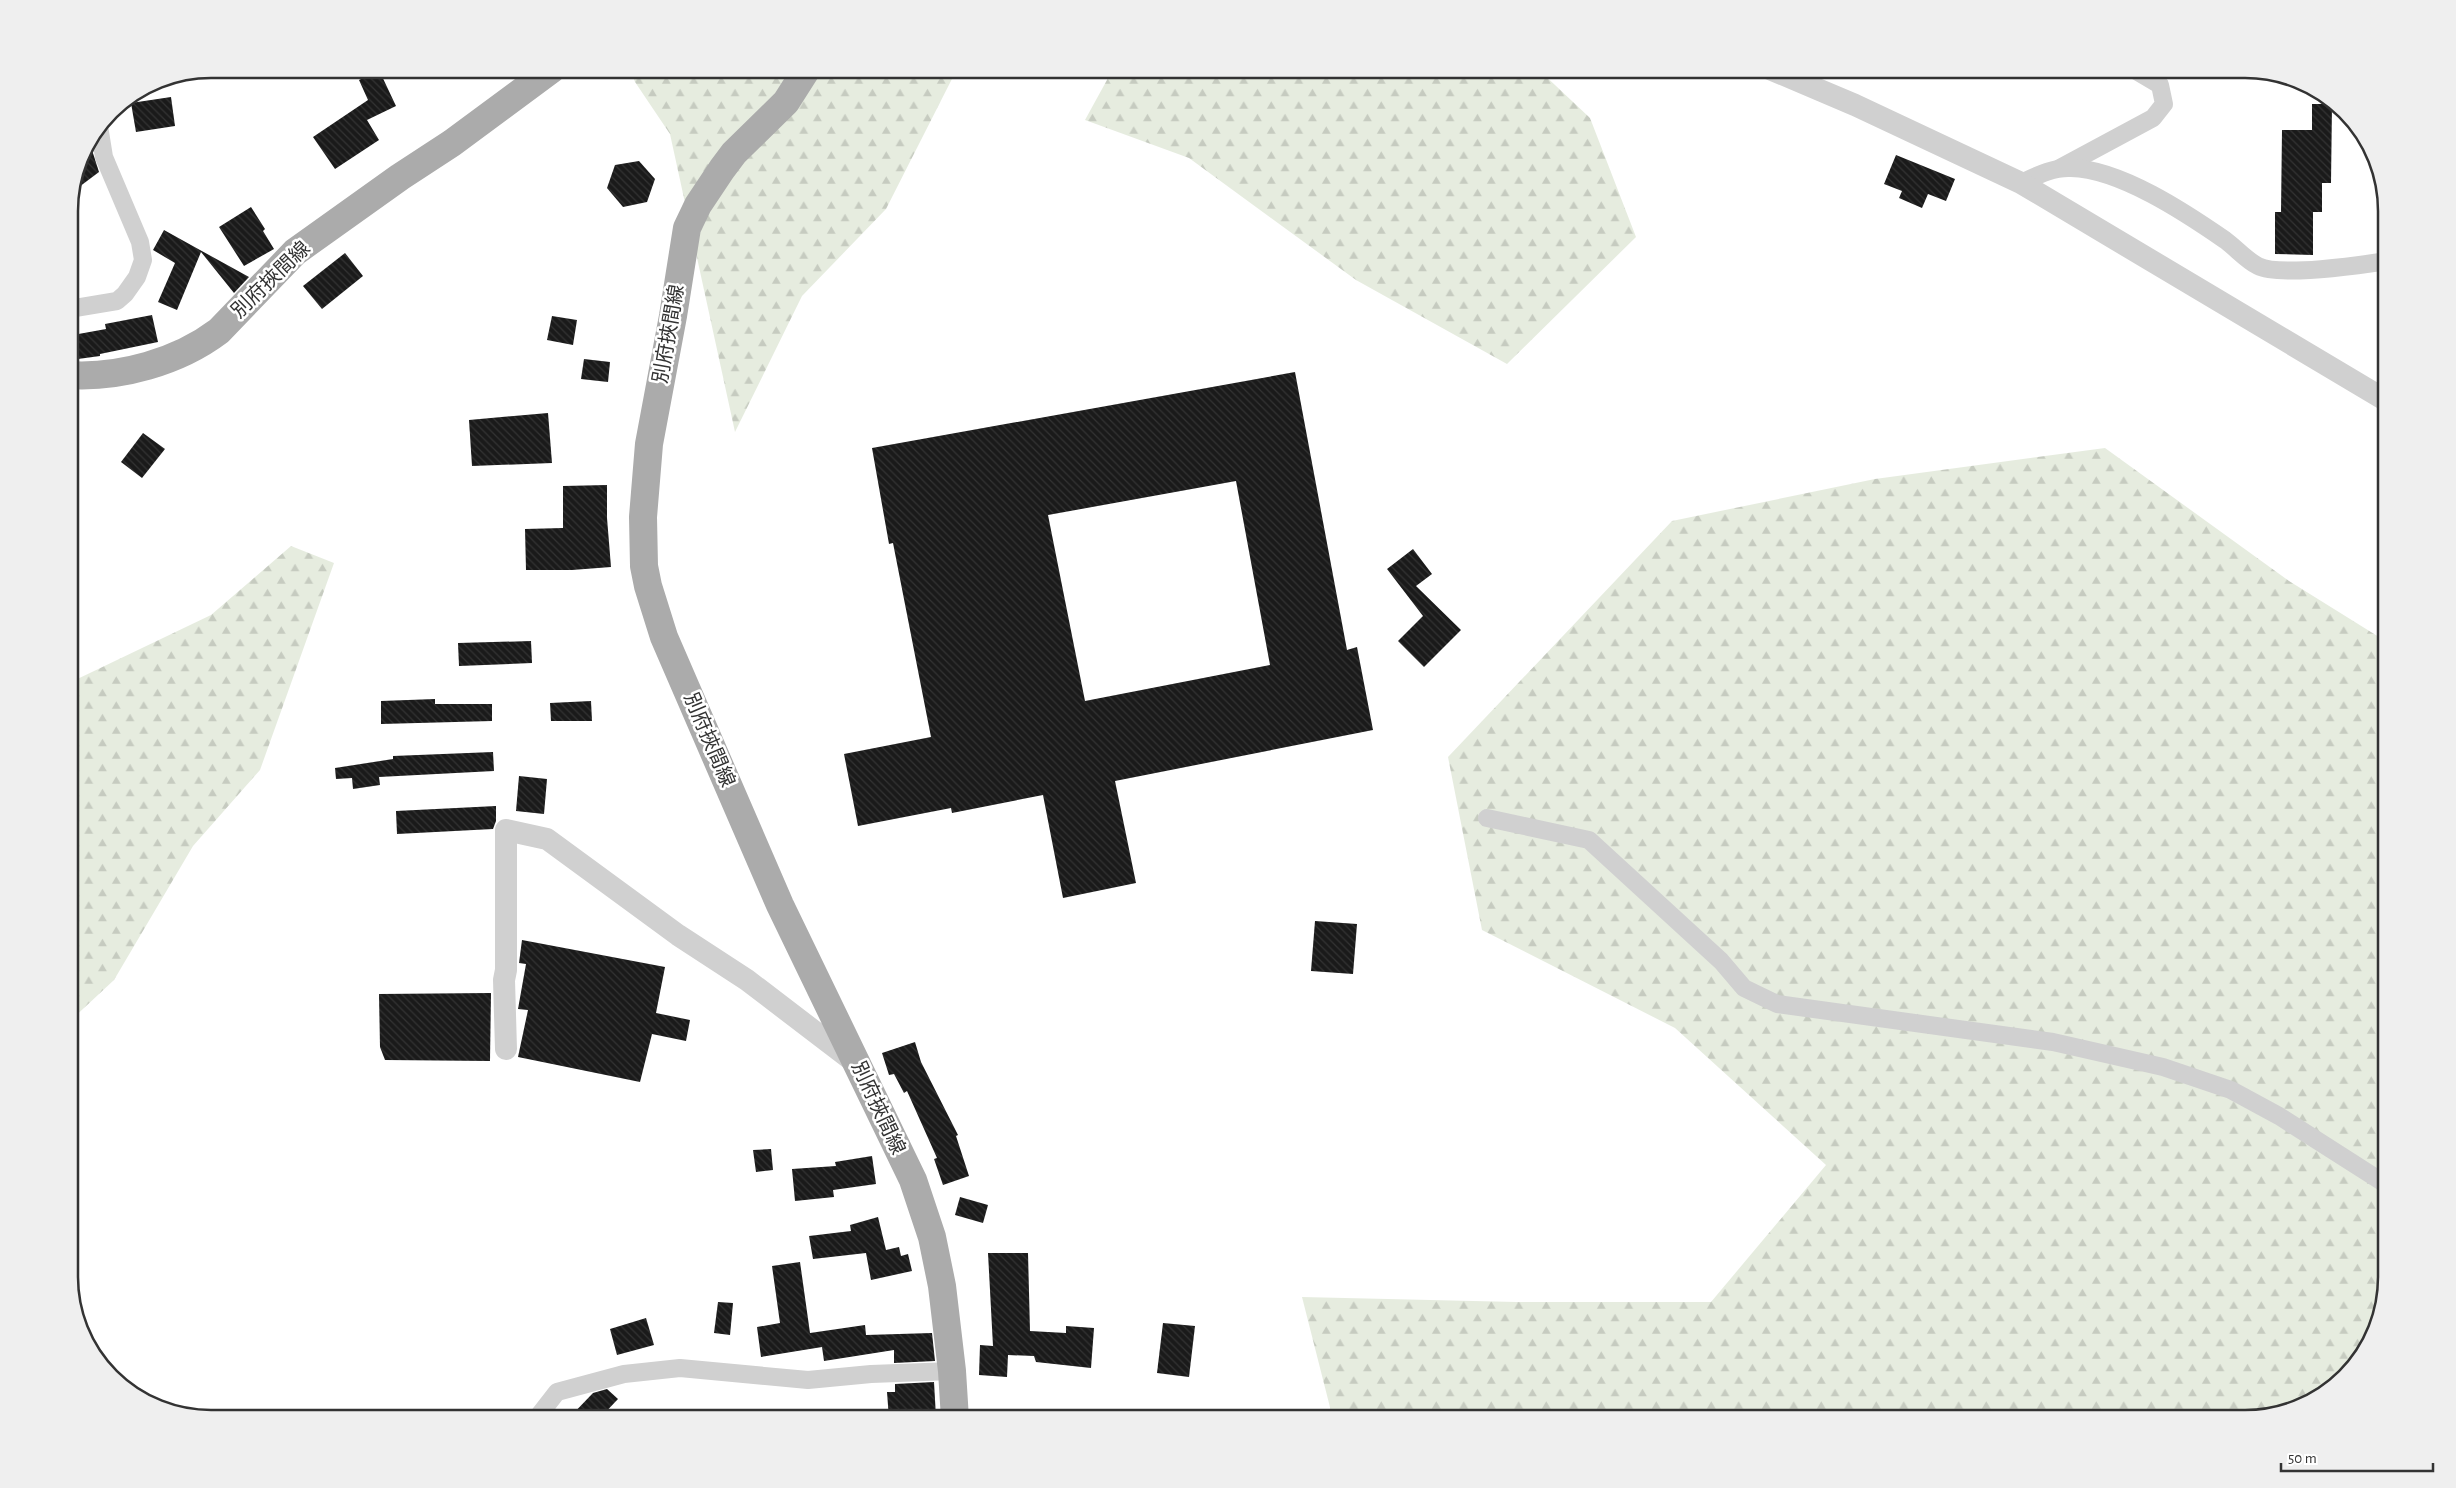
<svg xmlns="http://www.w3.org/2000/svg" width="2456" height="1488" viewBox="0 0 2456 1488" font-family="'Alegreya Sans','Noto Sans JP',sans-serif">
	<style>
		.forest { fill: url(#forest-firs) }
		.building { fill: url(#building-back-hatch); fill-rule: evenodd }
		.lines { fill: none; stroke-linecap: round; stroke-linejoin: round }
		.minor { stroke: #d0d0d0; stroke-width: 18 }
		.tertiary { stroke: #d0d0d0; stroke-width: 22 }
		.primary { stroke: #ababab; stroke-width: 28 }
		.labels { text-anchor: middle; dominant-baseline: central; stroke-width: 5; stroke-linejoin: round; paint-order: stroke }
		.street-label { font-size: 20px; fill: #333; stroke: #fff }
		.rim { fill: none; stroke: #333; stroke-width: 2.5 }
	</style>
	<defs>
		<pattern id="forest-firs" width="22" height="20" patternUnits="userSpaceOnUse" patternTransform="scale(1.25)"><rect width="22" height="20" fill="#e6ecdf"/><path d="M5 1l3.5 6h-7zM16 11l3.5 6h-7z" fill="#c6cbc0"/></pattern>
		<pattern id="building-back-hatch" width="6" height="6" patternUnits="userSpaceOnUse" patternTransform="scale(1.25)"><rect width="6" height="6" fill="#1a1a1a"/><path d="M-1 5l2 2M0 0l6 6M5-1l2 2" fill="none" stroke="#333"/></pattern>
	</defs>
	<rect width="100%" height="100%" fill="#fff"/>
	<!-- forest -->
	<g class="forest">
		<path d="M630 69H957L886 209 802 296 735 432 670 134 635 82Z"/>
		<path d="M1113 69H1538L1590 118 1636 237 1507 364 1356 280 1189 158 1085 120Z"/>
		<path d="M2105 448 2289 581 2387 642V1277L2368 1348 2316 1400 2245 1419H1333L1302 1297 1516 1302H1711L1826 1165 1675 1028 1482 930 1448 757 1672 521 1875 479Z"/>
		<path d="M291 546 334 563 260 770 193 846 114 980 69 1022V683L211 615Z"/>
	</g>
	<!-- building -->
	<g class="building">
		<path d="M379 70 396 106 367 120 379 140 335 169 313 137 368 100 359 80Z"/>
		<path d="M171 97 175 126 136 132 131 103Z"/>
		<path d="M2312 104H2332L2331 183H2322V212H2313V255L2275 254V212H2281L2282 130H2312Z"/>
		<path d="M87 143 92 150 99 172 71 193 83 148Z"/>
		<path d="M1896 155 1955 179 1946 201 1928 194 1922 208 1899 198 1902 191 1884 184Z"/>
		<path d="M639 161 655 179 647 202 623 207 607 188 615 165Z"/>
		<path d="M251 207 265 229 263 231 274 249 244 266 219 227Z"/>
		<path d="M164 230 200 250 249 277 234 293 201 252 177 310 158 302 175 263 153 250Z"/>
		<path d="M345 253 363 276 322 309 303 286Z"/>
		<path d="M152 315 158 342 100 354V356L78 359 73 335 106 329 105 324Z"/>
		<path d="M552 316 577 320 573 345 547 340Z"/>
		<path d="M584 359 610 362 608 382 581 379Z"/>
		<path d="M1295 372 1347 650 1357 647 1373 730 1115 781 1136 883 1063 898 1043 795 952 813 951 808 858 826 844 754 931 737 893 543 889 544 872 448ZM1236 481 1270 665 1085 701 1048 515Z"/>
		<path d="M548 413 552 463 472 466 469 420Z"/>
		<path d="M143 433 165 449 142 478 121 462Z"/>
		<path d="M607 485V518L611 567 572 570H526L525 529 563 528V486Z"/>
		<path d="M1413 549 1432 574 1416 586 1461 630 1424 667 1398 641 1423 616 1387 569Z"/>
		<path d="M531 641 532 663 459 666 458 643Z"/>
		<path d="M435 699V704H492V721L381 724V701Z"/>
		<path d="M591 701 592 721H551L550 703Z"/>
		<path d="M493 752 494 771 379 777 380 785 353 789 352 778 336 779 335 768 393 759V756Z"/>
		<path d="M519 776 547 779 544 814 516 811Z"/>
		<path d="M496 806V821L493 829 397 834 396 811Z"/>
		<path d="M1315 921 1357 924 1353 974 1311 971Z"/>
		<path d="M522 940 665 967 656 1013 690 1020 686 1041 652 1034 640 1082 518 1057 528 1010 518 1009 526 964 519 963Z"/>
		<path d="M491 993 490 1061 385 1060 380 1047 379 994Z"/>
		<path d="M915 1042 921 1062 958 1135 956 1136 969 1176 943 1185 934 1159 937 1158 907 1091 904 1093 894 1074 889 1075 882 1053Z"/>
		<path d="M771 1149 773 1170 756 1172 753 1150Z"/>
		<path d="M872 1156 876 1184 833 1190 834 1197 795 1201 792 1169 836 1166 835 1162Z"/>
		<path d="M960 1197 988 1205 983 1223 955 1215Z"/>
		<path d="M878 1217 886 1250 899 1247 901 1256 908 1254 912 1271 871 1280 866 1253 813 1259 809 1236 851 1231 850 1225Z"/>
		<path d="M988 1253H1028L1030 1331 1066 1333V1326L1094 1328 1091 1368 1036 1362 1034 1356 1008 1355 1007 1377 979 1375 980 1345 993 1346Z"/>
		<path d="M800 1262 810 1333 865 1325 866 1335 932 1333 935 1361 894 1363V1350L824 1361 822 1347 761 1357 757 1327 780 1323 772 1266Z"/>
		<path d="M718 1302 733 1303 730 1335 714 1333Z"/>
		<path d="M646 1318 654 1345 617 1355 610 1329Z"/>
		<path d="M1163 1323 1195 1326 1189 1377 1157 1373Z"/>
		<path d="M934 1382 936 1417 889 1419 887 1392H895V1384Z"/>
		<path d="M607 1389 618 1399 599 1419H568L593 1393Z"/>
	</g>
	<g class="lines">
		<!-- minor -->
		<g class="minor">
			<path d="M2060 168 2153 118 2164 104 2160 85 2133 69"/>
			<path d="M2021 183C2036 176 2053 167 2071 168 2120 169 2186 213 2225 240 2236 248 2246 260 2258 266 2280 277 2361 265 2387 261"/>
			<path d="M69 309 117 301 125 294 137 277 143 260 140 242 104 157 99 126"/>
			<path d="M1487 818 1589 840 1721 961 1744 988 1777 1004 2053 1042 2163 1067 2231 1090 2279 1116 2387 1185"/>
			<path d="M536 1419 557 1392 624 1374 680 1368 808 1380 871 1374 952 1371"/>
		</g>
		<!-- tertiary -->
		<g class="tertiary">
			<path d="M1770 69 1855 105 2021 183 2387 401"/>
			<path d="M506 1049 504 980 506 970V830L547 839 678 935 747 980 857 1064"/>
		</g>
		<!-- primary -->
		<g class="primary">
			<path d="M807 69 786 102 734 153 722 169 698 205 687 228 673 316 649 444 643 517 644 566 648 586 664 637 780 905 913 1180 932 1237 942 1286 952 1371 955 1419"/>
			<path d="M69 375C120 378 178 362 219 331L295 252 400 177 452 143 552 69"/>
		</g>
	</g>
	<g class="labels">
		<!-- street labels -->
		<g class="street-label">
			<text transform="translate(271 280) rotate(-44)">別府挾間線</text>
			<text transform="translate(669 334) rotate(-80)">別府挾間線</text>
			<text transform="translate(709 740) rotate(67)">別府挾間線</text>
			<text transform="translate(878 1108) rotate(65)">別府挾間線</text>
		</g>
	</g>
	<!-- crop -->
	<path d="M0 0H2456V1488H0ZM211 78H2245A133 133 0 0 1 2378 211V1277A133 133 0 0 1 2245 1410H211A133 133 0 0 1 78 1277V211A133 133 0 0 1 211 78Z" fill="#efefef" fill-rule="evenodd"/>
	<path class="rim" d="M211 78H2245A133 133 0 0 1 2378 211V1277A133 133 0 0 1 2245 1410H211A133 133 0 0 1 78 1277V211A133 133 0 0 1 211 78Z"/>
	<!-- scale -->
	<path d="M2281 1463v8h152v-8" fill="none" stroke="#333333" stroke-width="2.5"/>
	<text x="2288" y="1463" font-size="15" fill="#333333" stroke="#ffffff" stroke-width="4" paint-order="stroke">50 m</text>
</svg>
